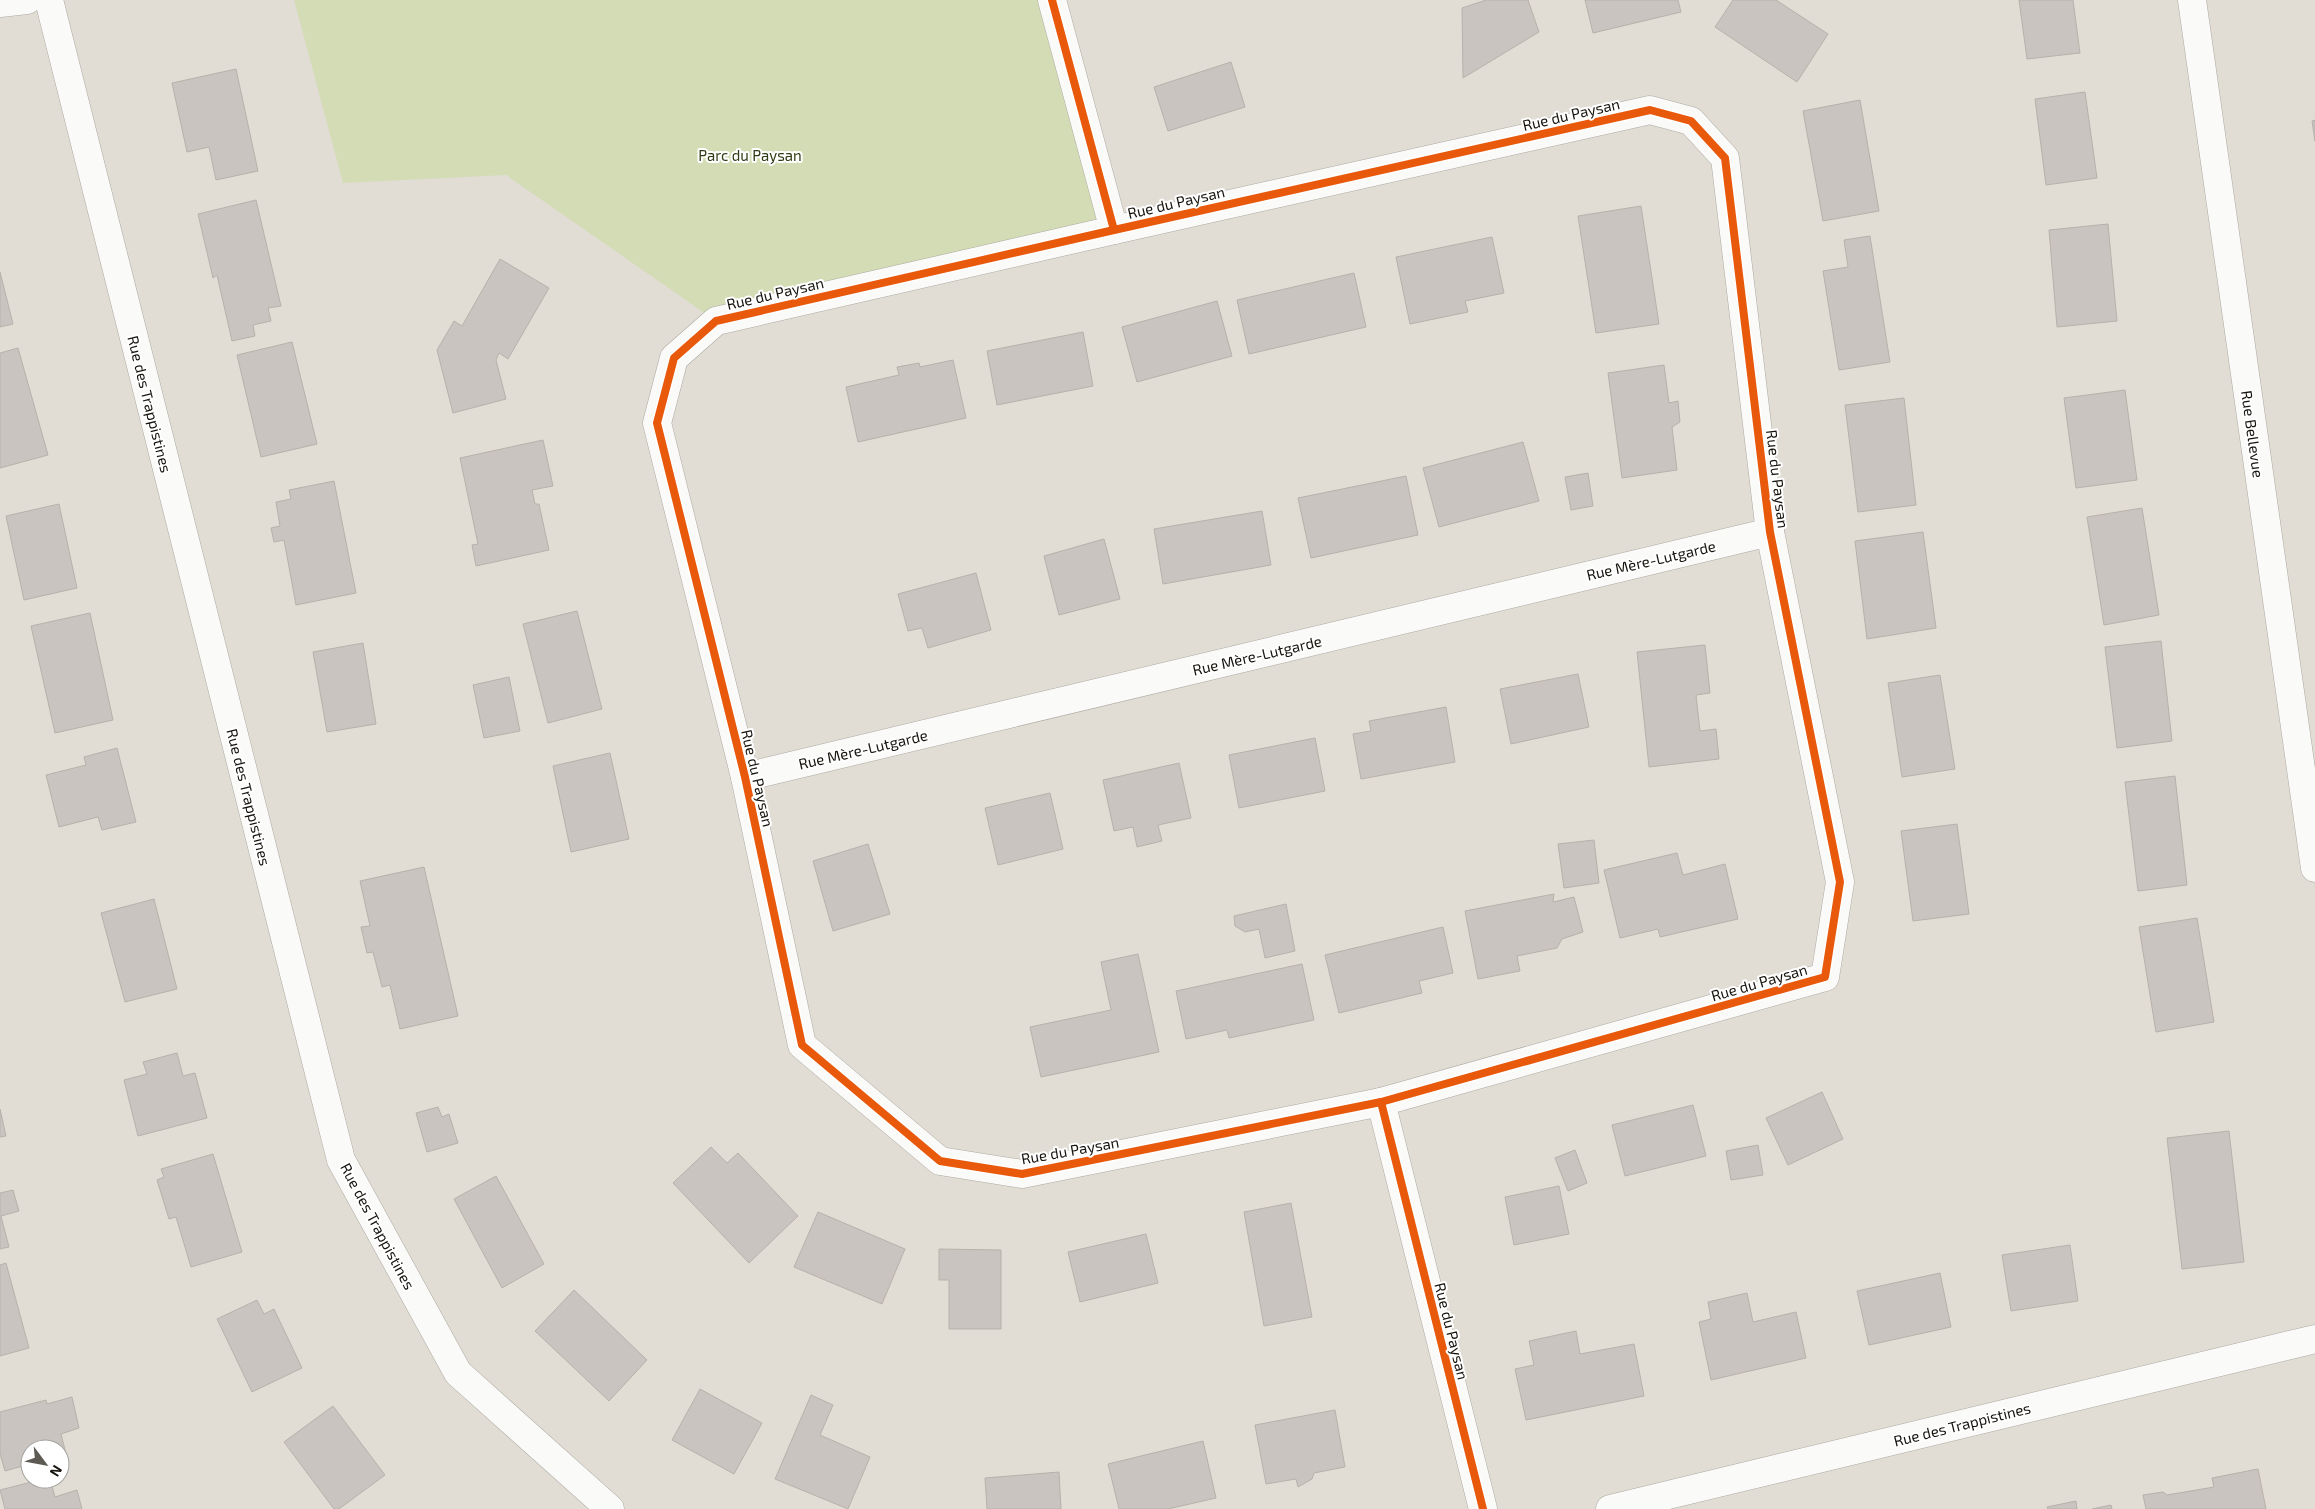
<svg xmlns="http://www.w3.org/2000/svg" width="2315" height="1509" viewBox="0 0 2315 1509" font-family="'Exo 2',sans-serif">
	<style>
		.green { fill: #d3dcb5 }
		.building { fill: #c9c4bf; stroke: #b7b1ab }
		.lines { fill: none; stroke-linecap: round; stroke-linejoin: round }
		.minor-casing { stroke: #aca9a1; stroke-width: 29 }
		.minor { stroke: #fafaf9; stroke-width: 28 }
		.cycleway-casing { stroke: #fff; stroke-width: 11 }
		.cycleway { stroke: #e8590c; stroke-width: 8 }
		.labels { text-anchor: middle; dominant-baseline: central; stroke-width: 4; stroke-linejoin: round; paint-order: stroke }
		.street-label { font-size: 15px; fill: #16130d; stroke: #fff }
		.park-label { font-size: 15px; fill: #2f3b14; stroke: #fff }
	</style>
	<rect width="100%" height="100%" fill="#e1ddd4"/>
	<!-- green -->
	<path class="green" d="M294 0H1052L1114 230 716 321 506 175 343 183Z"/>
	<!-- building -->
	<g class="building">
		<path d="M1486 0H1528L1539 32 1463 78 1462 8Z"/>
		<path d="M1585 0H1678L1681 12 1593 33Z"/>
		<path d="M1733 0H1776L1828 34 1797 82 1715 27Z"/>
		<path d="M2019 0H2073L2080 53 2027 59Z"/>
		<path d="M1231 62 1245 107 1168 131 1154 87Z"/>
		<path d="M236 69 258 171 216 180 209 147 187 152 172 83Z"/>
		<path d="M2085 92 2097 178 2046 185 2035 99Z"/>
		<path d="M1860 100 1879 211 1823 221 1803 111Z"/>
		<path d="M2315 120V141L2312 121Z"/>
		<path d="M256 200 281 306 268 308 271 321 253 325 255 336 232 341 217 275 213 278 198 214Z"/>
		<path d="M1641 206 1659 324 1596 333 1578 216Z"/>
		<path d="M2108 224 2117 321 2057 327 2049 230Z"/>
		<path d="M1870 236 1890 362 1839 370 1823 271 1848 267 1844 240Z"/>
		<path d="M1492 237 1504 293 1465 301 1468 312 1410 324 1396 257Z"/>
		<path d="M500 259 549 288 508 359 499 353 496 360 506 399 453 413 437 350 454 321 462 326Z"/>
		<path d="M0 272 13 324 0 327Z"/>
		<path d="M1354 273 1366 327 1249 354 1237 300Z"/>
		<path d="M1217 301 1232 356 1137 382 1122 327Z"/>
		<path d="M1083 332 1093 386 997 405 987 351Z"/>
		<path d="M292 342 317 444 261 457 237 355Z"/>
		<path d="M18 348 48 455 0 468V353Z"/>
		<path d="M953 360 966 418 858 442 846 387 899 375 897 367 919 363 920 367Z"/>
		<path d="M1664 365 1669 403 1678 401 1680 422 1672 427 1677 470 1622 478 1608 373Z"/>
		<path d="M2125 390 2137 480 2076 488 2064 398Z"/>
		<path d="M1904 398 1916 505 1858 512 1845 405Z"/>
		<path d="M543 440 553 486 532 490 535 504H539L549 550 476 566 472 545 478 544 460 458Z"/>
		<path d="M1523 442 1539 501 1439 527 1423 468Z"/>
		<path d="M1588 473 1593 506 1571 510 1565 477Z"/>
		<path d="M1406 476 1418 535 1311 558 1298 498Z"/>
		<path d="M334 481 356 593 296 605 284 540 274 542 271 528 280 526 276 502 291 499 289 490Z"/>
		<path d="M59 504 77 588 24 600 6 516Z"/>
		<path d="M2142 508 2159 615 2104 625 2087 517Z"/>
		<path d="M1262 511 1271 565 1163 584 1154 529Z"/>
		<path d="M1923 532 1936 628 1867 639 1855 541Z"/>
		<path d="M1104 539 1120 599 1059 615 1044 556Z"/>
		<path d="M976 573 991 630 928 648 922 628 908 631 898 594Z"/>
		<path d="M577 611 602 709 548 723 523 624Z"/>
		<path d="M90 613 113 720 55 733 31 626Z"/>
		<path d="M2161 641 2172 741 2117 748 2105 647Z"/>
		<path d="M363 643 376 724 327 732 313 652Z"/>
		<path d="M1705 645 1710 693 1696 695 1700 731 1716 729 1719 759 1649 767 1637 652Z"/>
		<path d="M1578 674 1589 727 1511 744 1500 689Z"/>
		<path d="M1940 675 1955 769 1902 777 1888 683Z"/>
		<path d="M509 677 520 731 484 738 473 685Z"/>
		<path d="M1446 707 1455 762 1361 779 1353 734 1371 731 1369 721Z"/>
		<path d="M1315 738 1325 791 1239 808 1229 755Z"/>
		<path d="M117 748 136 822 102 830 98 817 59 827 46 775 86 765 84 757Z"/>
		<path d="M610 753 629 839 571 852 553 766Z"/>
		<path d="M1179 763 1191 818 1158 825 1162 841 1137 847 1133 827 1114 831 1103 780Z"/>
		<path d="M2175 776 2187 885 2138 891 2125 782Z"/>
		<path d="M1050 793 1063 849 998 865 985 808Z"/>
		<path d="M1957 824 1969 914 1913 921 1901 831Z"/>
		<path d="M1594 840 1599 883 1564 888 1558 844Z"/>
		<path d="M868 844 890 914 833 931 813 861Z"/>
		<path d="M1677 853 1683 875 1725 864 1738 919 1660 937 1658 929 1620 938 1604 870Z"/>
		<path d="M424 867 458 1016 400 1029 390 985 382 987 373 952 367 953 361 927 370 926 360 881Z"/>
		<path d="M1554 894 1553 902 1574 897 1583 932 1562 939 1557 948 1517 956 1520 971 1478 979 1465 911Z"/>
		<path d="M154 899 177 989 125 1002 101 913Z"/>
		<path d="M1286 904 1295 951 1265 958 1259 929 1245 932 1235 926 1234 916Z"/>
		<path d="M2197 918 2214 1022 2156 1032 2139 927Z"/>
		<path d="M1443 927 1453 973 1419 981 1422 993 1339 1013 1325 955Z"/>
		<path d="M1138 954 1159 1052 1041 1077 1030 1027 1111 1010 1101 962Z"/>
		<path d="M1302 964 1314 1020 1229 1038 1227 1030 1186 1039 1176 991Z"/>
		<path d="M177 1053 183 1076 195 1073 207 1118 138 1136 124 1080 147 1074 143 1062Z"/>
		<path d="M1822 1092 1843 1139 1788 1165 1766 1118Z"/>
		<path d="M1693 1105 1706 1156 1625 1176 1612 1125Z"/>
		<path d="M438 1107 442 1117 449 1114 458 1143 427 1152 416 1113Z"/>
		<path d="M0 1109 6 1136 0 1137Z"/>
		<path d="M2229 1131 2244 1262 2182 1269 2167 1138Z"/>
		<path d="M1758 1145 1763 1175 1731 1180 1726 1151Z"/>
		<path d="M711 1147 727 1163 738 1153 798 1216 749 1263 673 1183Z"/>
		<path d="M1575 1150 1587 1183 1568 1191 1555 1158Z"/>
		<path d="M213 1154 242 1252 191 1267 176 1217 169 1219 157 1180 164 1177 161 1169Z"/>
		<path d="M496 1176 544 1264 502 1288 454 1199Z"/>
		<path d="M1559 1186 1569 1234 1514 1245 1505 1197Z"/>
		<path d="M13 1190 19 1211 1 1216 9 1247 0 1249V1193Z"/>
		<path d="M1291 1203 1312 1317 1264 1326 1244 1212Z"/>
		<path d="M818 1212 905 1249 882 1304 794 1267Z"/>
		<path d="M1146 1234 1158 1283 1080 1302 1068 1252Z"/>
		<path d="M2070 1245 2078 1301 2011 1311 2002 1255Z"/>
		<path d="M939 1249 1001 1250V1329H949V1280H939Z"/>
		<path d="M6 1263 29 1348 0 1356V1265Z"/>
		<path d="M1940 1273 1951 1327 1869 1345 1857 1291Z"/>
		<path d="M574 1290 647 1360 609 1401 535 1331Z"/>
		<path d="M1747 1293 1753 1322 1796 1312 1806 1358 1711 1380 1699 1322 1711 1319 1708 1302Z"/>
		<path d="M257 1300 264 1314 274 1309 302 1368 252 1392 217 1319Z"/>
		<path d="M1576 1331 1580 1354 1634 1344 1644 1396 1526 1420 1515 1369 1534 1365 1529 1341Z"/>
		<path d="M700 1389 762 1423 734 1474 672 1440Z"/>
		<path d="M811 1395 833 1405 820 1435 870 1457 848 1509 775 1479Z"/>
		<path d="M72 1397 79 1428 61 1434 66 1454 60 1456V1449H30V1464L5 1471 0 1454V1412L46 1400 47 1404Z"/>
		<path d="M333 1406 385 1475 339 1509H334L284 1442Z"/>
		<path d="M1335 1410 1345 1467 1314 1473 1312 1479 1298 1487 1296 1479 1266 1484 1255 1425Z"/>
		<path d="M1203 1441 1216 1498 1168 1509H1119L1108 1464Z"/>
		<path d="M2258 1469 2266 1509H2146L2143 1495 2163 1492 2167 1495 2214 1487 2212 1478Z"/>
		<path d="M1059 1472 1061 1509H987L985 1478Z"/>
		<path d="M43 1479H50L55 1497 77 1490 82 1509H5L0 1490Z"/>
		<path d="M2076 1501 2077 1509H2048L2047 1507Z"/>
		<path d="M2111 1505 2112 1509H2092Z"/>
	</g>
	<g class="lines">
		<defs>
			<g id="minor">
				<path d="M49 0 341 1160 458 1373 610 1509"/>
				<path d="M1052 0 1114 230 716 321 674 358 657 423 745 777 802 1045 940 1161 1022 1174 1381 1102"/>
				<path d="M2192 0 2315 868"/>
				<path d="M0 3 27 0"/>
				<path d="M1114 230 1650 110 1691 121 1725 158 1770 532 1840 882 1825 977 1381 1102 1483 1509"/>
				<path d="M745 777 1770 532"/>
				<path d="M1610 1509 2315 1339"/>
			</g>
		</defs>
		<!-- minor casing -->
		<use href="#minor" class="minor-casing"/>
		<!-- minor -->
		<use href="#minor" class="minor"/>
		<defs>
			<g id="cycleway">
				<path d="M1052 0 1114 230 716 321 674 358 657 423 745 777 802 1045 940 1161 1022 1174 1381 1102"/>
				<path d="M1114 230 1650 110 1691 121 1725 158 1770 532 1840 882 1825 977 1381 1102 1483 1509"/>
			</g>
		</defs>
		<!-- cycleway casing -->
		<use href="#cycleway" class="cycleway-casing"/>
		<!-- cycleway -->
		<use href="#cycleway" class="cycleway"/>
	</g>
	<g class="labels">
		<!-- street labels -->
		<g class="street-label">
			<text transform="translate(1571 114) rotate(-13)">Rue du Paysan</text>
			<text transform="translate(1176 202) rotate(-13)">Rue du Paysan</text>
			<text transform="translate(775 293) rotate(-13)">Rue du Paysan</text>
			<text transform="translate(150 404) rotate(76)">Rue des Trappistines</text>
			<text transform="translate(2253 434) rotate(82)">Rue Bellevue</text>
			<text transform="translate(1778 479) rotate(83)">Rue du Paysan</text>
			<text transform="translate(1651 560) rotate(-13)">Rue Mère-Lutgarde</text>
			<text transform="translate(1257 655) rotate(-13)">Rue Mère-Lutgarde</text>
			<text transform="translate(863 749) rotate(-13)">Rue Mère-Lutgarde</text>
			<text transform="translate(758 778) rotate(77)">Rue du Paysan</text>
			<text transform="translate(249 797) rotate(76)">Rue des Trappistines</text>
			<text transform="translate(1759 982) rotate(-16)">Rue du Paysan</text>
			<text transform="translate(1070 1150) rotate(-10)">Rue du Paysan</text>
			<text transform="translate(378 1226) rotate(62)">Rue des Trappistines</text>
			<text transform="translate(1452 1331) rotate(76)">Rue du Paysan</text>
			<text transform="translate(1962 1424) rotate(-14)">Rue des Trappistines</text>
		</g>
		<!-- park labels -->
		<g class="park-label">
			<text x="750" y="155">Parc du Paysan</text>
		</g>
	</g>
	<!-- north arrow -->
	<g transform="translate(45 1464) rotate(122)"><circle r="24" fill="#ffffff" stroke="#a2a19e"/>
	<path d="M0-4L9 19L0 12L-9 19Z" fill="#5d5a53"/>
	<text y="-8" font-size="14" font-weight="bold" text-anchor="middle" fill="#16130d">N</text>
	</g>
</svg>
